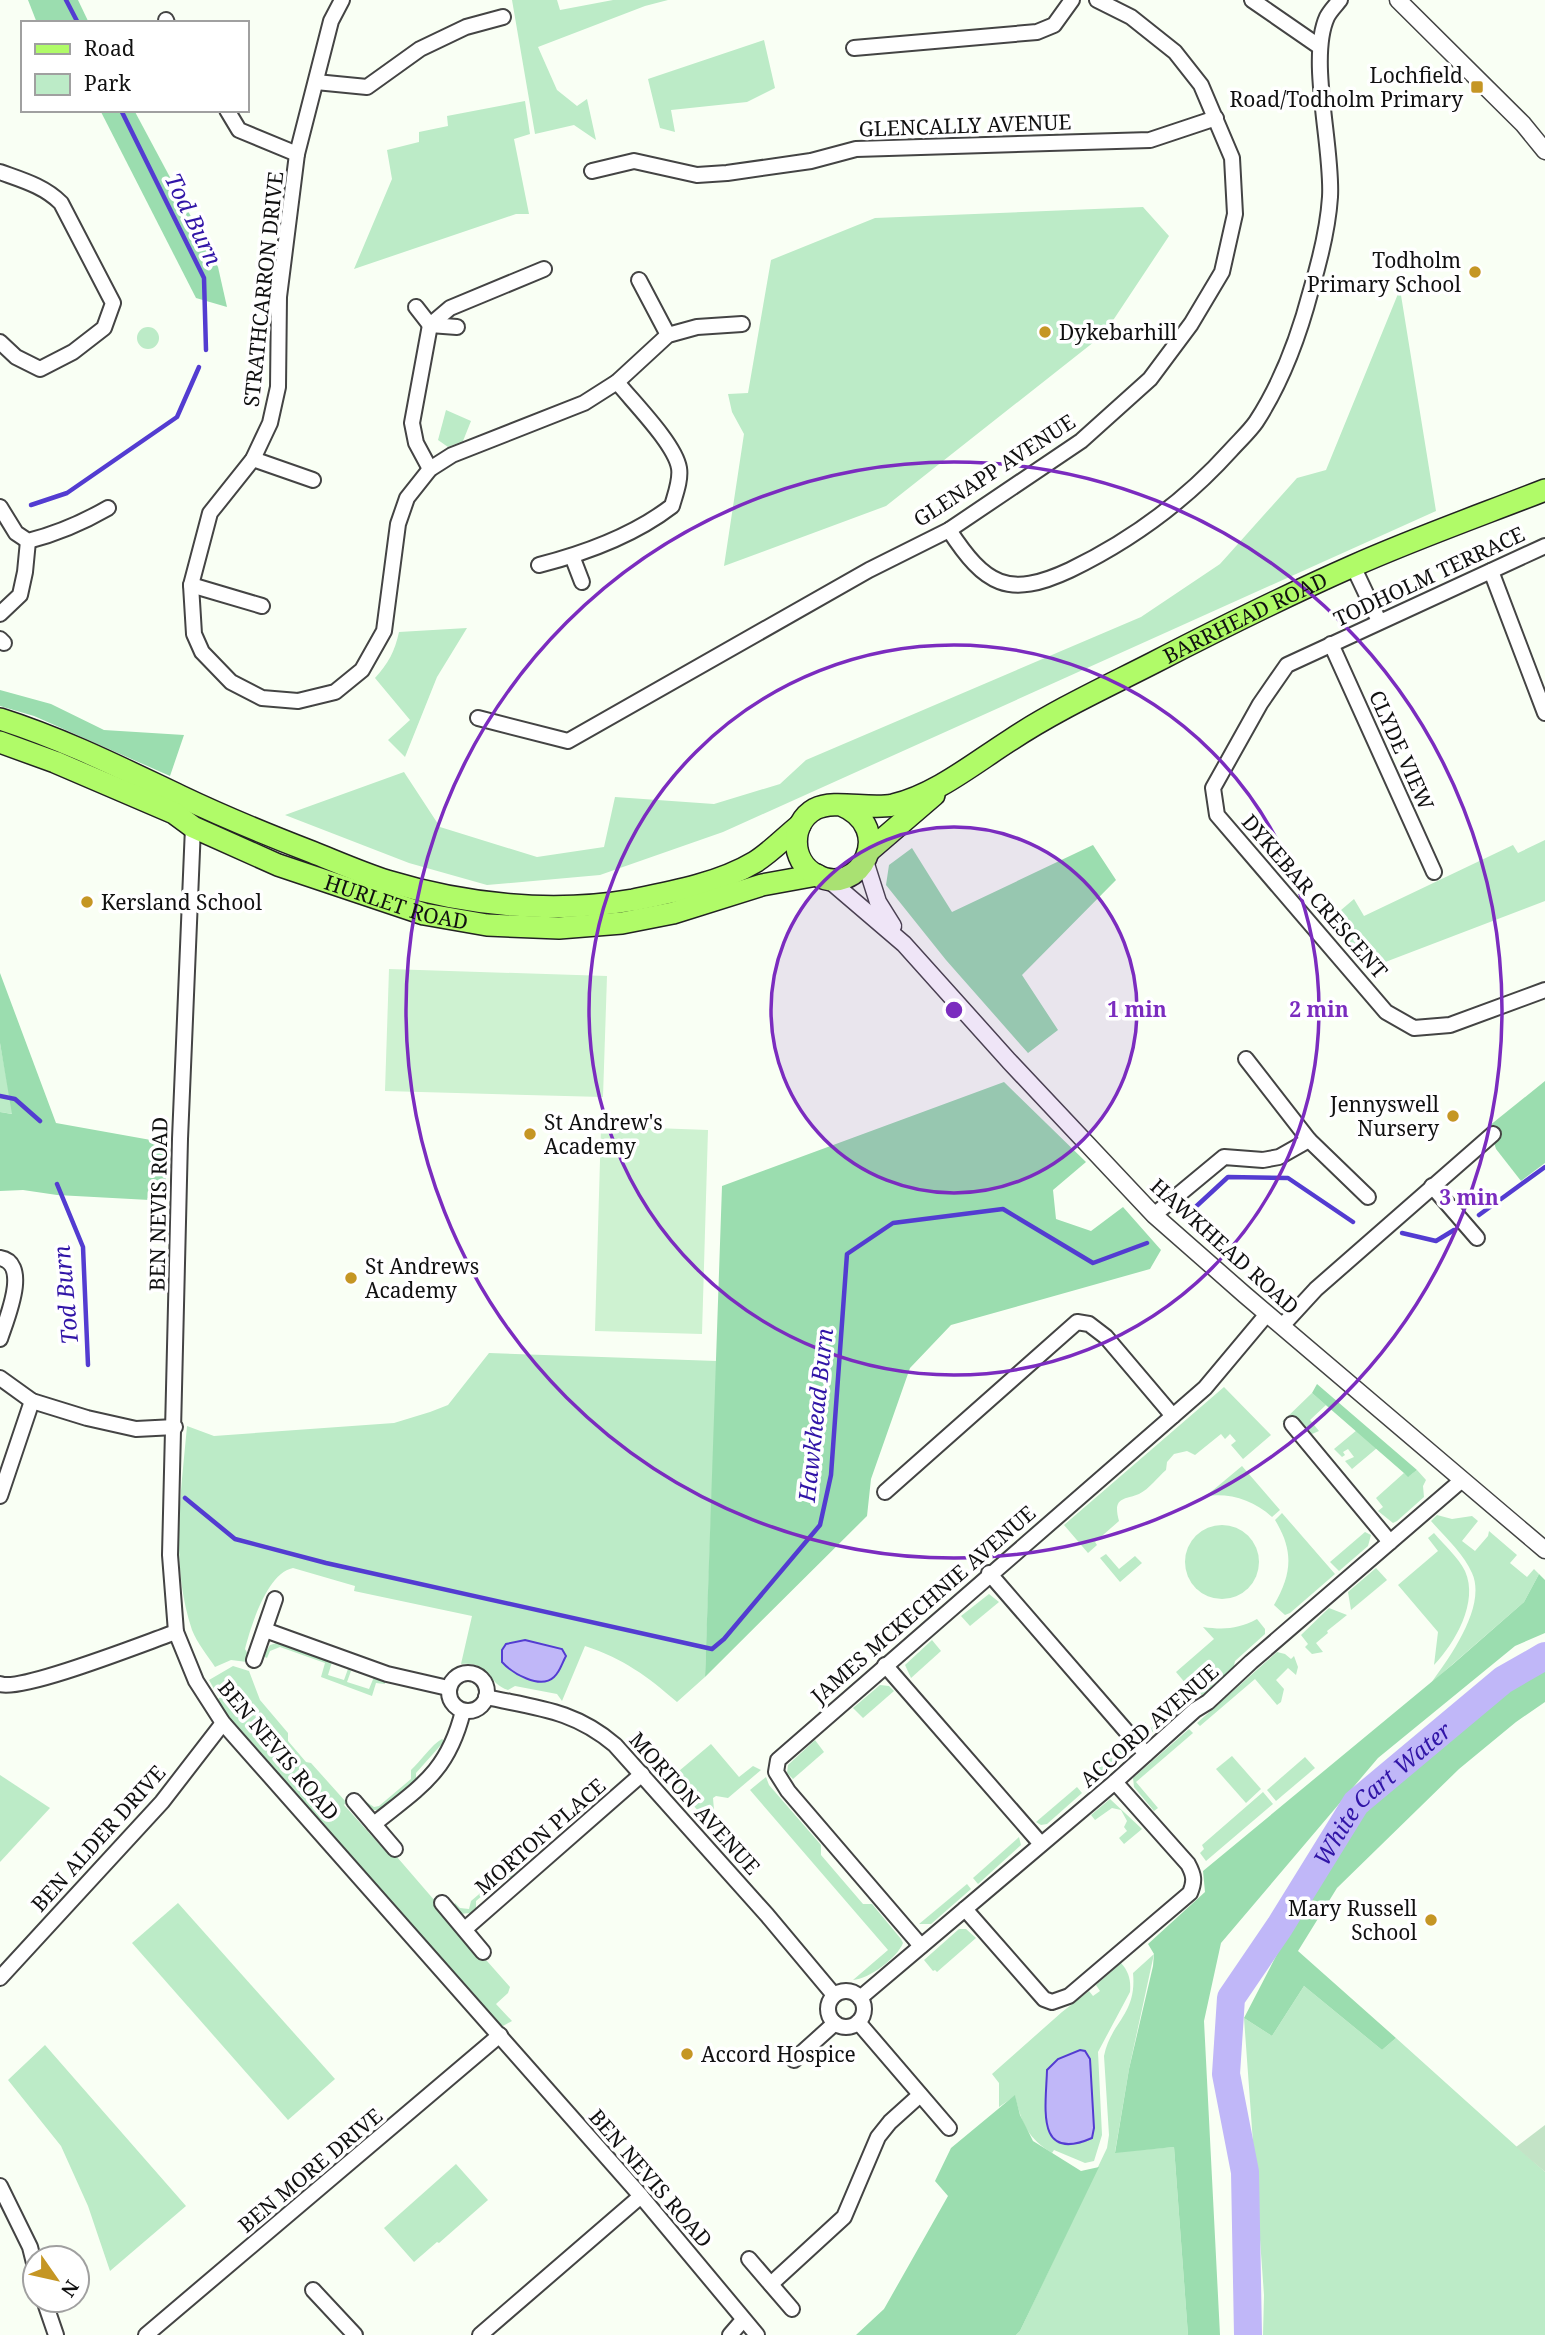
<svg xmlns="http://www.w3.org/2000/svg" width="1545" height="2335" viewBox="0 0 1545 2335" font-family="'Noto Serif',serif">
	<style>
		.green { fill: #bcebc7; fill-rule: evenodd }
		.forest { fill: #9bddaf }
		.cemetery { fill: #c3e3c6 }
		.pitch { fill: #cef2d1 }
		.water { fill: #c0b7f8; stroke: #533cd1; stroke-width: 2 }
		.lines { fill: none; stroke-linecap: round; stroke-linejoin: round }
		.stream { stroke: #533cd1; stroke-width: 4.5 }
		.river { stroke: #c0b7f8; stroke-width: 28 }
		.minor-casing { stroke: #444; stroke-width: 18 }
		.tertiary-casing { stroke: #444; stroke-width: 19 }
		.primary-casing { stroke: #222; stroke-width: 24 }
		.minor { stroke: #fff; stroke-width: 14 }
		.tertiary { stroke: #fff; stroke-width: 16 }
		.primary { stroke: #b0fb68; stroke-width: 21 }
		.ring { fill: none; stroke: #7b2cbf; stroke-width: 3.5 }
		.poi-dot { fill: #c59624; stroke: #fff; stroke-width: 2.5 }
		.labels { text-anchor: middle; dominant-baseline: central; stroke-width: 7; stroke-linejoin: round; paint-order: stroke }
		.poi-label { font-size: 21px; fill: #111; stroke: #fff; text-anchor: start }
		.street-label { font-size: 21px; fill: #111; stroke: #fff }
		.water-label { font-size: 23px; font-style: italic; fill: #3115a7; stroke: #fff }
		.centre { fill: #7b2cbf; stroke: #fff; stroke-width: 3.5 }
		.ring-label { font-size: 21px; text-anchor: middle; font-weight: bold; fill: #7b2cbf; stroke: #fff; stroke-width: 7; stroke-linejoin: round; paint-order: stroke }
	</style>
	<rect width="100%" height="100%" fill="#f9fff4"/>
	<!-- green -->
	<g class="green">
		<path d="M512 0H557L560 10 613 0H668L645 6 538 47 557 90 577 106 587 99 596 140 574 125 535 134Z"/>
		<path d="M764 40 775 88 747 102 671 110 675 132 660 128 648 79Z"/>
		<path d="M525 101 530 134 514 139 529 214H516L354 269 392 179 387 150 419 142V132L448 126 447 116Z"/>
		<path d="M1143 207 1169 236 1104 334 886 506 724 566 744 434 732 412 728 394 748 393 771 260 875 218Z"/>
		<path d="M1400 289 1436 511 723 832 600 875 487 885 409 863 285 815 404 772 440 827 537 857 604 847 615 797 714 804 780 784 806 760 1141 617 1220 564 1297 478 1326 470Z"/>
		<circle cx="148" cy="338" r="11"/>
		<path d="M446 410 471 421 463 441 448 447 438 440Z"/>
		<path d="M467 628 437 677 405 757 388 740 410 720 375 678C388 664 395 651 399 632Z"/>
		<path d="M1545 840V901L1367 969 1327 922 1354 899 1364 916 1513 845 1518 853Z"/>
		<path d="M0 1043 13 1114 0 1112Z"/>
		<path d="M489 1353 717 1361 705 1677 677 1702C647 1676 624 1659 585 1646L562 1701 557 1694 515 1686 508 1690C487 1683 489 1661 461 1664L472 1616 354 1591 355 1586 293 1568C267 1573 251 1626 245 1649L249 1656 247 1662 231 1660 215 1667C208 1656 197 1643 192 1630 170 1564 181 1494 187 1426L214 1436 394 1423 430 1412 448 1405Z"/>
		<path d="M1224 1387 1271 1435 1243 1459 1231 1445 1236 1441 1230 1434 1225 1439 1221 1434 1195 1455 1187 1451 1174 1454 1167 1462 1166 1470C1158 1477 1149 1489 1139 1494 1125 1500 1112 1496 1119 1521L1095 1542 1097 1545 1088 1553 1064 1525Z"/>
		<path d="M1312 1393 1326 1405 1310 1420 1319 1431 1312 1434 1294 1422H1282Z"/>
		<path d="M1357 1430 1377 1448 1352 1469 1345 1461 1354 1457 1348 1449 1343 1452 1345 1455 1342 1457 1334 1449Z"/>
		<path d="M1242 1466 1280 1510 1272 1517C1253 1500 1231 1493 1206 1496Z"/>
		<path d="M1417 1470 1426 1480 1423 1486 1424 1497 1397 1521 1393 1523 1378 1511 1383 1507 1376 1498 1404 1473 1409 1476Z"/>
		<path d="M1282 1513 1335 1574 1290 1613 1285 1615 1274 1605C1292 1574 1294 1551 1275 1520Z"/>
		<path d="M1437 1515 1452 1519 1472 1516 1478 1521 1462 1541 1475 1551 1488 1536 1489 1531 1517 1555 1510 1563 1527 1577 1534 1569 1539 1574 1524 1602 1431 1683C1450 1657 1487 1606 1472 1573 1464 1554 1445 1537 1431 1521Z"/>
		<circle cx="1222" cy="1562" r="37"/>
		<path d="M1365 1532 1371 1535 1368 1546 1339 1571 1330 1562Z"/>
		<path d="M1434 1533C1444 1545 1458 1557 1465 1571 1479 1602 1455 1643 1434 1665L1438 1632 1398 1585 1438 1551 1428 1538Z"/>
		<path d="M1106 1554 1119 1569 1135 1556 1142 1563 1120 1582 1100 1558Z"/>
		<path d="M1376 1568 1387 1580 1351 1610 1348 1592Z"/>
		<path d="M989 1594 999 1602 970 1626 961 1616Z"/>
		<path d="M1329 1608 1347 1615 1327 1631 1328 1633 1316 1643 1323 1652 1312 1654 1305 1647 1308 1644 1301 1635Z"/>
		<path d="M1257 1619 1265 1629V1634L1235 1661 1233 1670 1203 1695 1196 1694 1151 1733 1143 1734 1138 1729 1145 1722 1151 1728 1192 1691 1176 1672 1214 1639 1203 1627C1224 1630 1238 1629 1257 1619Z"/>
		<path d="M932 1640 941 1651 911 1678 905 1665Z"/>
		<path d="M280 1642 332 1662 328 1675 344 1680 348 1669 351 1671 347 1682 369 1689 374 1677 384 1680 385 1684 376 1683 372 1696 321 1677 325 1663 280 1647 270 1651 267 1658 263 1656 270 1645Z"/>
		<path d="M1277 1652 1285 1654 1291 1659 1294 1656 1298 1667 1296 1675 1288 1668 1276 1680 1284 1689 1281 1702 1277 1705 1255 1679 1200 1726 1197 1723Z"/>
		<path d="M233 1666 249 1671 260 1700 288 1733V1741L306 1762 311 1763 346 1802 344 1805 390 1856 397 1857 435 1901V1907L480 1959 487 1961 510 1987 508 1993 496 2004 512 2021 503 2026 489 2018 230 1719 214 1698 216 1696 218 1699 222 1696 235 1711 246 1703 232 1686 218 1696 209 1680Z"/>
		<path d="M880 1685 889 1686 894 1691 863 1718 853 1708Z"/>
		<path d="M1189 1729 1193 1733 1136 1782 1158 1808 1154 1811 1134 1787 1133 1778Z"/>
		<path d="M442 1739 447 1743 440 1746 416 1773V1780L380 1810H369L363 1805 365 1801 374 1807 379 1806 411 1779V1770C420 1762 432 1744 442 1739Z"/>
		<path d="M815 1740 824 1752 793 1779 787 1773 788 1765Z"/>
		<path d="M711 1744 739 1777 753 1766 761 1770 728 1798 716 1796 713 1798 714 1810 709 1815 700 1813 673 1782 681 1774 679 1771Z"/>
		<path d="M1124 1746 1126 1752 1124 1757 1089 1787 1083 1781Z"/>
		<path d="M1232 1756 1261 1789 1246 1803 1216 1769Z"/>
		<path d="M1305 1757 1315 1768 1276 1801 1267 1790Z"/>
		<path d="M0 1775 50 1808 0 1862Z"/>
		<path d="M766 1777 769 1785 821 1845V1855L863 1904H872L901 1939 903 1943C897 1958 869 1979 853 1980L888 1950 750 1790Z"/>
		<path d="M1077 1787 1082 1793 1047 1824 1041 1825 1036 1822Z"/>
		<path d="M1263 1792 1273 1804 1206 1861 1200 1853 1204 1849 1202 1845Z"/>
		<path d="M1110 1799 1142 1829 1124 1844 1119 1838 1127 1831 1124 1827 1127 1821 1121 1810 1112 1808 1095 1820 1091 1815Z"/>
		<path d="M1019 1837 1021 1845 978 1884 973 1878Z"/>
		<path d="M517 1868 518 1873 513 1877H504L476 1901V1909L470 1913 460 1914 453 1908 455 1903 460 1908 469 1909 471 1901 505 1872H512Z"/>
		<path d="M967 1884 971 1889 931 1924H919Z"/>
		<path d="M178 1903 335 2079 288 2120 132 1943Z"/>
		<path d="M959 1929H966L976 1938 937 1972 935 1970 933 1971 924 1960Z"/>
		<path d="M1154 1954 1129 2069 1115 2152 1174 2147 1188 2335H1016L1020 2331 1107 2148 1109 2135 1104 2056C1111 2021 1137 2015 1133 1973Z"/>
		<path d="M1121 1963C1129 1972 1131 1980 1130 1992L1098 2052 1102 2135 1094 2161 1085 2163 1054 2150 1052 2153C1027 2137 1022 2124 1015 2096L999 2107V2083L992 2074 1062 2012 1089 1991 1093 1996 1100 1991 1096 1985ZM1080 2050 1085 2051 1090 2058 1094 2128 1092 2138 1048 2131 1047 2070 1058 2059Z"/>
		<path d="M1304 1986 1382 2050 1396 2038 1545 2172V2335H1263L1264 2295 1244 2018 1272 2036Z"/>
		<path d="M45 2045 186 2206 110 2271 88 2206 61 2146 8 2080Z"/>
		<path d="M456 2164 488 2200 439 2243 437 2242 414 2262 384 2228Z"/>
	</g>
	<!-- forest -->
	<g class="forest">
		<path d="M28 0H78L89 23H37Z"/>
		<path d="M100 110H134L218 267 227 307 196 298Z"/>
		<path d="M0 690 51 704 104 730 184 735 170 776 34 716 0 706Z"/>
		<path d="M1093 845 1116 880 1022 975 1058 1030 1028 1053 946 960 886 885 889 865 912 848 952 912Z"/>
		<path d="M0 973 56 1123 162 1142 168 1201 57 1195 23 1190 0 1191V1112L12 1114 0 1043Z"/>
		<path d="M1545 1081V1163L1521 1181 1496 1149 1489 1126Z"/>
		<path d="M1004 1082 1086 1162 1053 1190 1056 1219 1091 1231 1123 1207 1161 1250 1150 1269 951 1325 910 1368 871 1479 867 1516 705 1677 722 1186Z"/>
		<path d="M1317 1384 1417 1470 1408 1477 1404 1473 1312 1393Z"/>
		<path d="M1539 1574 1545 1580V1633L1515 1646 1378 1758 1221 1943 1204 2021 1220 2335H1188L1174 2147 1115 2153 1129 2069 1153 1966 1154 1954 1148 1944 1205 1892 1203 1871 1452 1665 1524 1602Z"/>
		<path d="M1545 1668V1702L1516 1722 1459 1769 1337 1888 1298 1951 1396 2038 1382 2050 1304 1986 1272 2036 1244 2018 1316 1879 1364 1813 1504 1687Z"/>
		<path d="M1015 2095 1020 2115 1033 2141 1081 2171 1099 2167 1020 2331 1016 2335H856L884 2309 948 2196 935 2181 951 2148Z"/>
	</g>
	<!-- cemetery -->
	<path class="cemetery" d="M1545 2125V2172L1516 2147Z"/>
	<!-- pitch -->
	<g class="pitch">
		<path d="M389 969 607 976 603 1097 385 1091Z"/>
		<path d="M601 1126 708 1130 702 1334 595 1331Z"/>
	</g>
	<!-- water -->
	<g class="water">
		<path d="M525 1640 562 1649 566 1656C562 1663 560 1672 554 1677 540 1690 512 1673 502 1662V1650L506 1644Z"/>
		<path d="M1080 2050 1085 2051 1090 2059 1094 2128 1092 2138C1035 2163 1046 2107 1047 2070L1058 2059Z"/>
	</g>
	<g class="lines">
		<!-- stream -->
		<g class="stream">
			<path d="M66 0 78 23"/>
			<path d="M121 110 204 278 206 350"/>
			<path d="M31 505 67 493 177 417 199 367"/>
			<path d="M0 1096 15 1099 40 1121"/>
			<path d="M57 1184 83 1247 88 1365"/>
			<path d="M1189 1213 1228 1177 1288 1178 1353 1222"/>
			<path d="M1479 1215 1545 1167"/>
			<path d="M1402 1233 1436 1241 1454 1230"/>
			<path d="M185 1498 235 1539 326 1563 712 1649 724 1639 820 1525 831 1475 847 1254 893 1223 1003 1209 1093 1263 1147 1243"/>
		</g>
		<!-- river -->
		<path class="river" id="s1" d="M1248 2335 1245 2172 1226 2074 1231 1998 1280 1926 1356 1803 1503 1680 1545 1656"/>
		<defs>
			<g id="minor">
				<path d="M342 0 331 21 297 154 279 297 278 387 270 423 253 459 210 513 191 585 194 634 202 652 231 682 262 698 298 701 335 692 362 670 384 631 398 524 407 498 430 469 452 455 584 403 617 382 668 335 697 327 742 324"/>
				<path d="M1252 0 1320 47"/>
				<path d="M166 20 167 23"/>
				<path d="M854 48 1037 32 1054 25 1072 0"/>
				<path d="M316 82 367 87 420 49 466 27 503 17"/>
				<path d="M227 110 239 130 297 154"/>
				<path d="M592 171 634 161 697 175 727 173 811 161 856 149 1150 140 1216 118"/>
				<path d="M0 172C22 180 44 186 61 203L113 303 104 328 73 352 40 369 16 357 0 342"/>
				<path d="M639 280 668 335"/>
				<path d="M416 307 430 325 457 327"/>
				<path d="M253 459 313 480"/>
				<path d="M430 469 416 443 412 423 430 325 450 308 544 269"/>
				<path d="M0 507 16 533 28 541C56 534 82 523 108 508"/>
				<path d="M949 530C985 585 1008 599 1070 570 1132 540 1186 500 1231 450 1239 441 1249 432 1256 422 1282 382 1299 336 1311 290 1320 260 1328 228 1330 197 1333 148 1308 59 1327 17 1330 11 1336 5 1340 0"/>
				<path d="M1545 546 1287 665 1260 704 1213 788 1217 815 1386 1012 1414 1028 1450 1025 1545 990"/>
				<path d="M572 556 582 582"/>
				<path d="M539 565C586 553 633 536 672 506 675 495 681 480 679 468 675 444 633 402 617 382"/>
				<path d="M1353 566 1379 621"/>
				<path d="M1491 571 1545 713"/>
				<path d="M191 585 262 606"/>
				<path d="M0 614 20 595 25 572 28 541"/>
				<path d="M0 639 4 643"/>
				<path d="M1331 644 1434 872"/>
				<path d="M478 718 568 741 869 570 949 530 1081 441 1150 379 1191 324 1222 272 1235 214 1232 158 1201 85 1175 52 1131 17 1097 0"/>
				<path d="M193 827 180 1139 170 1555 176 1632 196 1681 223 1723 641 2196 757 2335"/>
				<path d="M1246 1059 1309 1140"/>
				<path d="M1432 1186 1477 1238"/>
				<path d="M1154 1215 1224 1157 1263 1160 1279 1157 1309 1140 1368 1197"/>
				<path d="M0 1258C31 1263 6 1320 0 1339"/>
				<path d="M1282 1326 1316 1289 1493 1134"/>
				<path d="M0 1378 32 1401 87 1418 136 1429 175 1427"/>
				<path d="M1292 1424 1390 1542"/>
				<path d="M885 1492 1077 1322 1089 1324 1106 1337 1173 1416"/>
				<path d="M0 1496 32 1401"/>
				<path d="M989 1573 1146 1754"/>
				<path d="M265 1630 387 1674 448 1688"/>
				<path d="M254 1660 275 1599"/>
				<path d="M885 1665 1041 1844"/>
				<circle cx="468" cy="1692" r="19"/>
				<path d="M0 1684C22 1692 147 1642 176 1632"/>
				<path d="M486 1697C537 1708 574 1710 615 1745L767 1915 834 1995"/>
				<path d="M354 1801 395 1849"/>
				<path d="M374 1824C420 1787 448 1772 463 1711"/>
				<path d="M442 1903 483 1952"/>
				<path d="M965 1909 1044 1999 1052 2002 1069 1996 1190 1893C1195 1881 1194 1875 1188 1864L1115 1782"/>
				<path d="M465 1929 642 1774"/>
				<path d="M921 1946 788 1791 776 1772 778 1760 1205 1388 1267 1314"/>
				<path d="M0 1978 162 1802 223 1723"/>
				<circle cx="846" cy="2009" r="18"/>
				<path d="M860 1998 1115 1782 1195 1710 1208 1702 1251 1662 1462 1480"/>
				<path d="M858 2022 949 2128"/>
				<path d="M794 2060 835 2023"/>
				<path d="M0 2186 30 2247 35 2267"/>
				<path d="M749 2259 792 2309"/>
				<path d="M771 2284 844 2217 878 2137 890 2122 920 2095"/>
				<path d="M313 2290 355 2335"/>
				<path d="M44 2300 56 2335"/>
				<path d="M146 2335 500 2035"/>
				<path d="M480 2335 641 2196"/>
				<path d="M730 2335 743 2320"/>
			</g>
			<g id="tertiary">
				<path d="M1398 0 1523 124 1545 151"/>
				<path d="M865 861 878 902 893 926"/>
				<path d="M828 879 904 944 1009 1061 1154 1215 1245 1295 1545 1550"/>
			</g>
			<g id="primary">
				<path d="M0 719C63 739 121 768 180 796 224 817 268 835 312 852 337 862 362 873 387 881 466 905 552 914 633 900 673 892 720 883 755 862 771 852 785 837 800 825"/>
				<path id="s2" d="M0 742 55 762 174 813 193 827 278 865 424 914 487 925 559 928 622 923 673 913 762 885 817 875"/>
				<path id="s3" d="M841 805C897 828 860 899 816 875 790 861 790 823 815 809 834 799 869 810 893 805 935 795 973 764 1009 741 1054 711 1104 688 1153 663 1219 629 1285 596 1353 566 1416 538 1481 515 1545 490"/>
				<path d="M870 850 934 795"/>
			</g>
		</defs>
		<!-- minor casing -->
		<use href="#minor" class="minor-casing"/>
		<!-- tertiary casing -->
		<use href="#tertiary" class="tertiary-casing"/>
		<!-- primary casing -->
		<use href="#primary" class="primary-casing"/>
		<!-- minor -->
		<use href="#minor" class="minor"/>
		<!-- tertiary -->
		<use href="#tertiary" class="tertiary"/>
		<!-- primary -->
		<use href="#primary" class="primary"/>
	</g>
	<!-- distance rings -->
	<circle cx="954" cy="1010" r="183" fill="#7b2cbf" fill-opacity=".12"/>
	<g class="ring">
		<circle cx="954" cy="1010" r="183"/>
		<circle cx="954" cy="1010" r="365"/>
		<circle cx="954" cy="1010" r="548"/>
	</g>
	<!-- markers -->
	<g class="poi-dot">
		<rect x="1470" y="80" width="14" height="14" rx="3.5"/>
		<circle cx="1475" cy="272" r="7"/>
		<circle cx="1045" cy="332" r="7"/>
		<circle cx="87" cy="902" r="7"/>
		<circle cx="1453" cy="1116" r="7"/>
		<circle cx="530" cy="1134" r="7"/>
		<circle cx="351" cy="1278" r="7"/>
		<circle cx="1431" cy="1920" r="7"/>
		<circle cx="687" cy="2054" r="7"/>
	</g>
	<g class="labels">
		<!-- poi labels -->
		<g class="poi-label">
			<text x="1463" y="75" text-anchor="end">Lochfield<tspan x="1463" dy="24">Road/Todholm Primary</tspan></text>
			<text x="1461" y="260" text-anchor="end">Todholm<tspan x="1461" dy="24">Primary School</tspan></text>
			<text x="1059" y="332">Dykebarhill</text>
			<text x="101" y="902">Kersland School</text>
			<text x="1439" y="1104" text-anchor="end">Jennyswell<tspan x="1439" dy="24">Nursery</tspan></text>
			<text x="544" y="1122">St Andrew's<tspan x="544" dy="24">Academy</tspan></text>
			<text x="365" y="1266">St Andrews<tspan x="365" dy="24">Academy</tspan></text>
			<text x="1417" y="1908" text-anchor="end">Mary Russell<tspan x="1417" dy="24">School</tspan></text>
			<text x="701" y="2054">Accord Hospice</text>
		</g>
		<!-- street labels -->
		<g class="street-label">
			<text transform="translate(965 125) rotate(-2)">GLENCALLY AVENUE</text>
			<text transform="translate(263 289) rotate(-84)">STRATHCARRON DRIVE</text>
			<text transform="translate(994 470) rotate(-33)">GLENAPP AVENUE</text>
			<text transform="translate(1429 576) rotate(-25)">TODHOLM TERRACE</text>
			<text stroke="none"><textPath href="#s3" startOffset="684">BARRHEAD ROAD</textPath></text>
			<text transform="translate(1402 750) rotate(66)">CLYDE VIEW</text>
			<text transform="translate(1315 896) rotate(49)">DYKEBAR CRESCENT</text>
			<text stroke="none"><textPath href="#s2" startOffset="429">HURLET ROAD</textPath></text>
			<text transform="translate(158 1204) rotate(-89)">BEN NEVIS ROAD</text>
			<text transform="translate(1225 1246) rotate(42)">HAWKHEAD ROAD</text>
			<text transform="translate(923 1604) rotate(-41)">JAMES MCKECHNIE AVENUE</text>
			<text transform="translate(1149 1725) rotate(-41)">ACCORD AVENUE</text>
			<text transform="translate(279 1750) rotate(50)">BEN NEVIS ROAD</text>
			<text transform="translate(695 1803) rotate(48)">MORTON AVENUE</text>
			<text transform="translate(540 1836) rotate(-41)">MORTON PLACE</text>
			<text transform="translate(98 1838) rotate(-48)">BEN ALDER DRIVE</text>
			<text transform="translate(310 2170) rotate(-40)">BEN MORE DRIVE</text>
			<text transform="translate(651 2178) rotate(49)">BEN NEVIS ROAD</text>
		</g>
		<!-- water labels -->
		<g class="water-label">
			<text transform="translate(194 219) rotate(64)">Tod Burn</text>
			<text transform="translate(65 1295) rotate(-95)">Tod Burn</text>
			<text transform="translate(815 1415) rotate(-84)">Hawkhead Burn</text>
			<text stroke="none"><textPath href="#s1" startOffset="595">White Cart Water</textPath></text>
		</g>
	</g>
	<circle cx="954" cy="1010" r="10" class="centre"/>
	<g class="ring-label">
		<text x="1137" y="1017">1 min</text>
		<text x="1319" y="1017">2 min</text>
		<text x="1469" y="1205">3 min</text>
	</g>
	<!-- legend -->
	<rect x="21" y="21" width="228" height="91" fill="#ffffff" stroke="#a0a0a0" stroke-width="2"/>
	<rect x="35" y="44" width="35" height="10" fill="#b0fb68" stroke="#a0a0a0" stroke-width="2"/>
	<text x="84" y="56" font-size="21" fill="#111111">Road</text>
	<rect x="35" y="74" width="35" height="21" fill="#bcebc7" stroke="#a0a0a0" stroke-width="2"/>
	<text x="84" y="91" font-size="21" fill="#111111">Park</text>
	<!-- north arrow -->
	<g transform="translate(56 2279) rotate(124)"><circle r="33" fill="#ffffff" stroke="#a0a0a0" stroke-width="2"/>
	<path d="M0-5L12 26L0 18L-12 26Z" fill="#c59624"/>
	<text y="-10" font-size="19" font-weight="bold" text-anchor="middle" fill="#111111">N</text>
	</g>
</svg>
